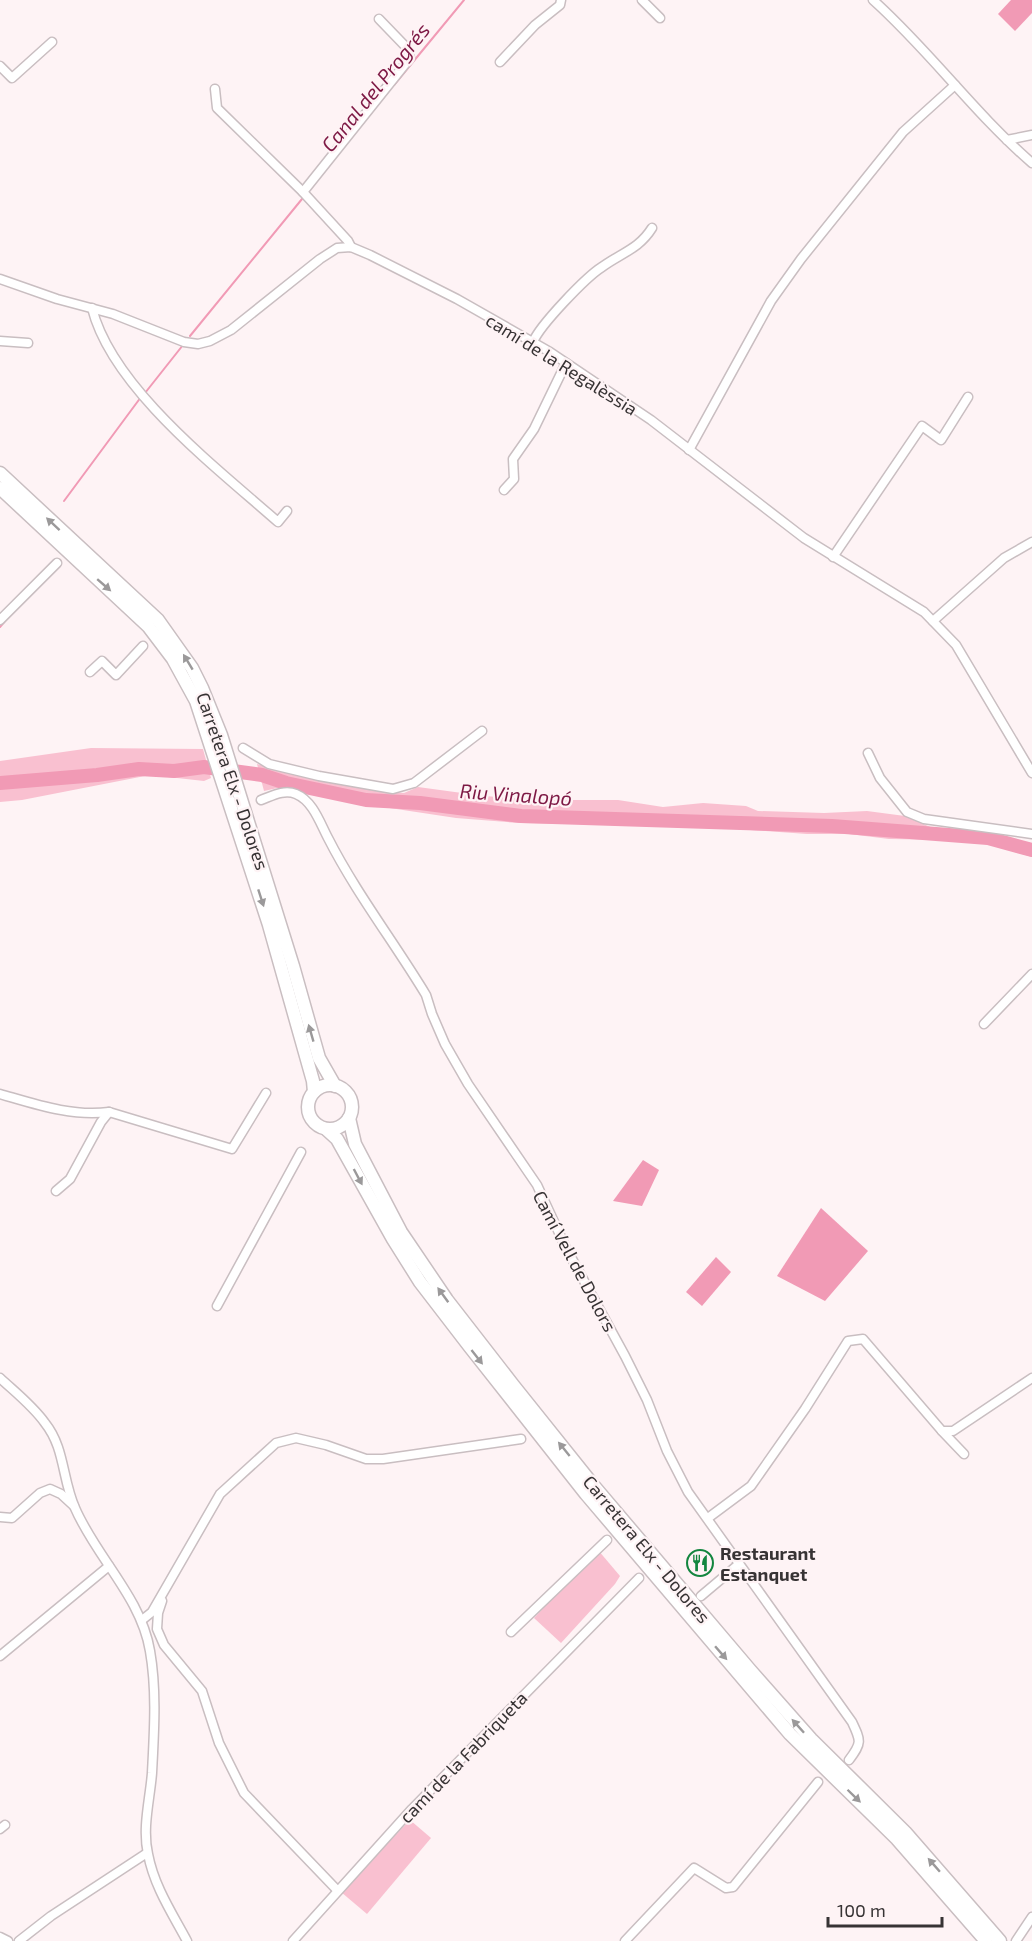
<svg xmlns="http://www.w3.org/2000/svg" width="1032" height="1941" viewBox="0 0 1032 1941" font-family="'Exo 2',sans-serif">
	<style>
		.green { fill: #f9c0d0 }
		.water { fill: #f19ab5 }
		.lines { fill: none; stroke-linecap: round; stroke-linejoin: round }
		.stream { stroke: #f19ab5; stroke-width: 2 }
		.river { stroke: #f19ab5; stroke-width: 14 }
		.street-casing { stroke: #c9bec1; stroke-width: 11 }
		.secondary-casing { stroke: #c9bec1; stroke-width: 15 }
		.street { stroke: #fff; stroke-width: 8 }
		.secondary { stroke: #fff; stroke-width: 12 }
		.oneway { fill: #9b999a }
		.labels { text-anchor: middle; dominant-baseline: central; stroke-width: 4.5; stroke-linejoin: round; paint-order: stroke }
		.street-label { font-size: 18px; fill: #373334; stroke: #fef3f5 }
		.poi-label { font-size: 18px; font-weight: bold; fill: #373334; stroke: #fef3f5; text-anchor: start }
		.water-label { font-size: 20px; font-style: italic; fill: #7d1844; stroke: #fef3f5 }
	</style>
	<rect width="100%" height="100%" fill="#fef3f5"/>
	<!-- green -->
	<g class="green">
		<path d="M91 748 203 749 211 778 204 781 150 775 22 800 0 802V761Z"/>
		<path d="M257 764 314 779 375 791 404 793 418 787 484 796 547 800H618L663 807 703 803 746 806 758 811 824 813 867 811 905 816 935 829H955L994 835 1032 844V857L991 845 954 840 889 839 849 834H807L696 826 519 823 456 818 350 802 282 787 264 791Z"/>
		<path d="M598 1550 620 1576 615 1584 561 1643 534 1618Z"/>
		<path d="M410 1820 431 1838 367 1914 341 1892Z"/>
	</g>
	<!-- water -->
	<g class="water">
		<path d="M1011 0H1032V13L1015 31 998 14Z"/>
		<path d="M643 1160 659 1170 642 1206 613 1201Z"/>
		<path d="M821 1208 868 1251 825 1301 777 1276Z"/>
		<path d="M716 1257 731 1272 702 1306 686 1292Z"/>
	</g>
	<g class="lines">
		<!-- stream -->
		<g class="stream">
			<path d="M394 85 464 0"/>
			<path d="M190 336 302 199"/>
			<path d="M145 393 183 345"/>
			<path d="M64 501 141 397"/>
			<path d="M0 627 10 615"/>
		</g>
		<!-- river -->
		<path class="river" d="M0 783 97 775 139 769 174 771 204 767 262 775 286 783 366 800 420 803 521 816 832 826 988 838 1032 850"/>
		<defs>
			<g id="street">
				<path d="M642 0 660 18"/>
				<path d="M873 0C930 51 974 113 1032 163"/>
				<path d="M500 62 535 25 560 5 561 0"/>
				<path d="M0 66 12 78 52 42"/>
				<path d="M215 89 217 108 303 192"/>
				<path d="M1007 140 1032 135"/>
				<path d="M351 247 348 241 303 192 410 58 407 48 379 19"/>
				<path d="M0 279 57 299 113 314 184 342 198 344 210 341 231 330 320 259 337 248 351 247 370 255 457 299 550 352 651 420 804 538 924 612 956 645 1032 773"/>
				<path d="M92 308C112 388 217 468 278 522L287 511"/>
				<path d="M0 341 28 343"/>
				<path d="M533 342C540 325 586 277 602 267 621 253 639 249 652 228"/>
				<path d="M689 450 771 301 801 259 903 132 955 85"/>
				<path d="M504 490 514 479 513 459 534 429 566 363"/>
				<path d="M833 557 922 426 941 440 968 397"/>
				<path d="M0 620 57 563"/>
				<path d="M933 621 1004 558 1032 542"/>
				<path d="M90 672 102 661 116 675 143 646"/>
				<path d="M243 748 269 764 319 776 393 789 414 783 482 731"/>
				<path d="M868 753 880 778 907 812 924 819 1032 834"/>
				<path d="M261 800C272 796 284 789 296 794 313 801 320 823 328 838 356 893 394 942 426 995L432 1014 445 1044 468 1084 537 1185 566 1248 625 1356 647 1400 667 1451 688 1492 852 1722C861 1741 862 1743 849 1760"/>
				<path d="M984 1024 1032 974"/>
				<path d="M0 1094C35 1104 72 1117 109 1112"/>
				<path d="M56 1191 70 1179 101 1122 109 1112 232 1149 266 1093"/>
				<path d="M217 1306 301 1152"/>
				<path d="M0 1378C15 1392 33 1406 45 1423 65 1448 62 1479 75 1508 96 1557 141 1597 150 1651 157 1691 154 1733 152 1773 150 1799 142 1828 148 1854 154 1886 172 1913 187 1941"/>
				<path d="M942 1431 964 1454"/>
				<path d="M0 1517 12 1518 40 1493 50 1489 61 1494 74 1506"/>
				<path d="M708 1518 751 1486 805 1409 848 1341 863 1339 942 1431H953L1032 1378"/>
				<path d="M701 1596 739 1564"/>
				<path d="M162 1601 158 1613 157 1629 164 1645 202 1691 219 1743 244 1793 337 1890"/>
				<path d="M142 1620 152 1612 220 1494 276 1443 296 1438 326 1445 366 1459H383L521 1439"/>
				<path d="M511 1632 607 1540"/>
				<path d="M0 1656 109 1566"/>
				<path d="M0 1829 5 1825"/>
				<path d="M0 1937 8 1941"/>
				<path d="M19 1941 51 1916 147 1853"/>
				<path d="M293 1941 412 1809 639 1578"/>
				<path d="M625 1941 694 1868 726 1888 733 1887 818 1782"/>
				<path d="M1016 1941 1032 1917"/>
			</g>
			<g id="secondary">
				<path d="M0 473 158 620 192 668 202 688 221 735 293 966 319 1058 335 1086"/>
				<path d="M0 488 148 626 173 659 196 701 269 925 313 1081 314 1092"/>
				<circle cx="330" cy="1107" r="22"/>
				<path d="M349 1118 355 1144 401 1232 447 1300 513 1385 593 1485 750 1670 811 1739 905 1832 1000 1941"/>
				<path d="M326 1129 337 1139 393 1239 420 1282 470 1347 586 1494 790 1734 897 1839 986 1941"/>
			</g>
		</defs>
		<!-- street casing -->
		<use href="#street" class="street-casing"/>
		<!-- secondary casing -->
		<use href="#secondary" class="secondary-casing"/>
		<!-- street -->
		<use href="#street" class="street"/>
		<!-- secondary -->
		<use href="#secondary" class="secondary"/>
	</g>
	<!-- one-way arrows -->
	<defs><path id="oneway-solid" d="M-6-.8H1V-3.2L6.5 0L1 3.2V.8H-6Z" transform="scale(1.5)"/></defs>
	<g class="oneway">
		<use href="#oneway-solid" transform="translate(53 524) rotate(-137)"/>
		<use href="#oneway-solid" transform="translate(104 585) rotate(41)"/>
		<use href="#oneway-solid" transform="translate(188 662) rotate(-121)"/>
		<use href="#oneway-solid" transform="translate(261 898) rotate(72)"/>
		<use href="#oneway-solid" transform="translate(311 1033) rotate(-106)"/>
		<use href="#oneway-solid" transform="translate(358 1177) rotate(62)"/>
		<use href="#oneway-solid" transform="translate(443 1295) rotate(-126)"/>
		<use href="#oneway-solid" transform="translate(477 1357) rotate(52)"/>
		<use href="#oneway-solid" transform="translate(564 1449) rotate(-129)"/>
		<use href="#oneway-solid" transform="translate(721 1653) rotate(49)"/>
		<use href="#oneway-solid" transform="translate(798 1726) rotate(-132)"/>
		<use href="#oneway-solid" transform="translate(854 1796) rotate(44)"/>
		<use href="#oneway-solid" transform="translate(934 1865) rotate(-131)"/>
	</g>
	<!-- icons -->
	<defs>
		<symbol id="restaurant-ring" viewBox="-11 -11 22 22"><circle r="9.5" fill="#fef3f5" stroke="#13863f" stroke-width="1.5"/><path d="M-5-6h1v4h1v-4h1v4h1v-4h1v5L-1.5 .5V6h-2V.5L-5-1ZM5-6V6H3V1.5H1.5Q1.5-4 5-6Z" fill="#13863f"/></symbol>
	</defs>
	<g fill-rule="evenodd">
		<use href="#restaurant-ring" x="685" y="1548" width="30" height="30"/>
	</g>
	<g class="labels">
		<!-- street labels -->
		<g class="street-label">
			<text transform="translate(562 364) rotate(32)">camí de la Regalèssia</text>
			<text transform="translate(233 781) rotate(71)">Carretera Elx - Dolores</text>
			<text transform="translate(575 1261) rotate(62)">Camí Vell de Dolors</text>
			<text transform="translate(647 1549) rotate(50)">Carretera Elx - Dolores</text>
			<text transform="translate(463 1757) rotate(-46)">camí de la Fabriqueta</text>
		</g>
		<!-- poi labels -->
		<g class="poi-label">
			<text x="720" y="1553">Restaurant<tspan x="720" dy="21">Estanquet</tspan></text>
		</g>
		<!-- water labels -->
		<g class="water-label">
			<text transform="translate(375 87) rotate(-51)">Canal del Progrés</text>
			<text transform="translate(516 794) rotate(4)">Riu Vinalopó</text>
		</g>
	</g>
	<!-- scale -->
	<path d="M828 1917v9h114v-9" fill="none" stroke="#373334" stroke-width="3"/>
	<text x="837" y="1917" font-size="18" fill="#373334" stroke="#fef3f5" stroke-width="4.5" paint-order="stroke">100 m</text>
</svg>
